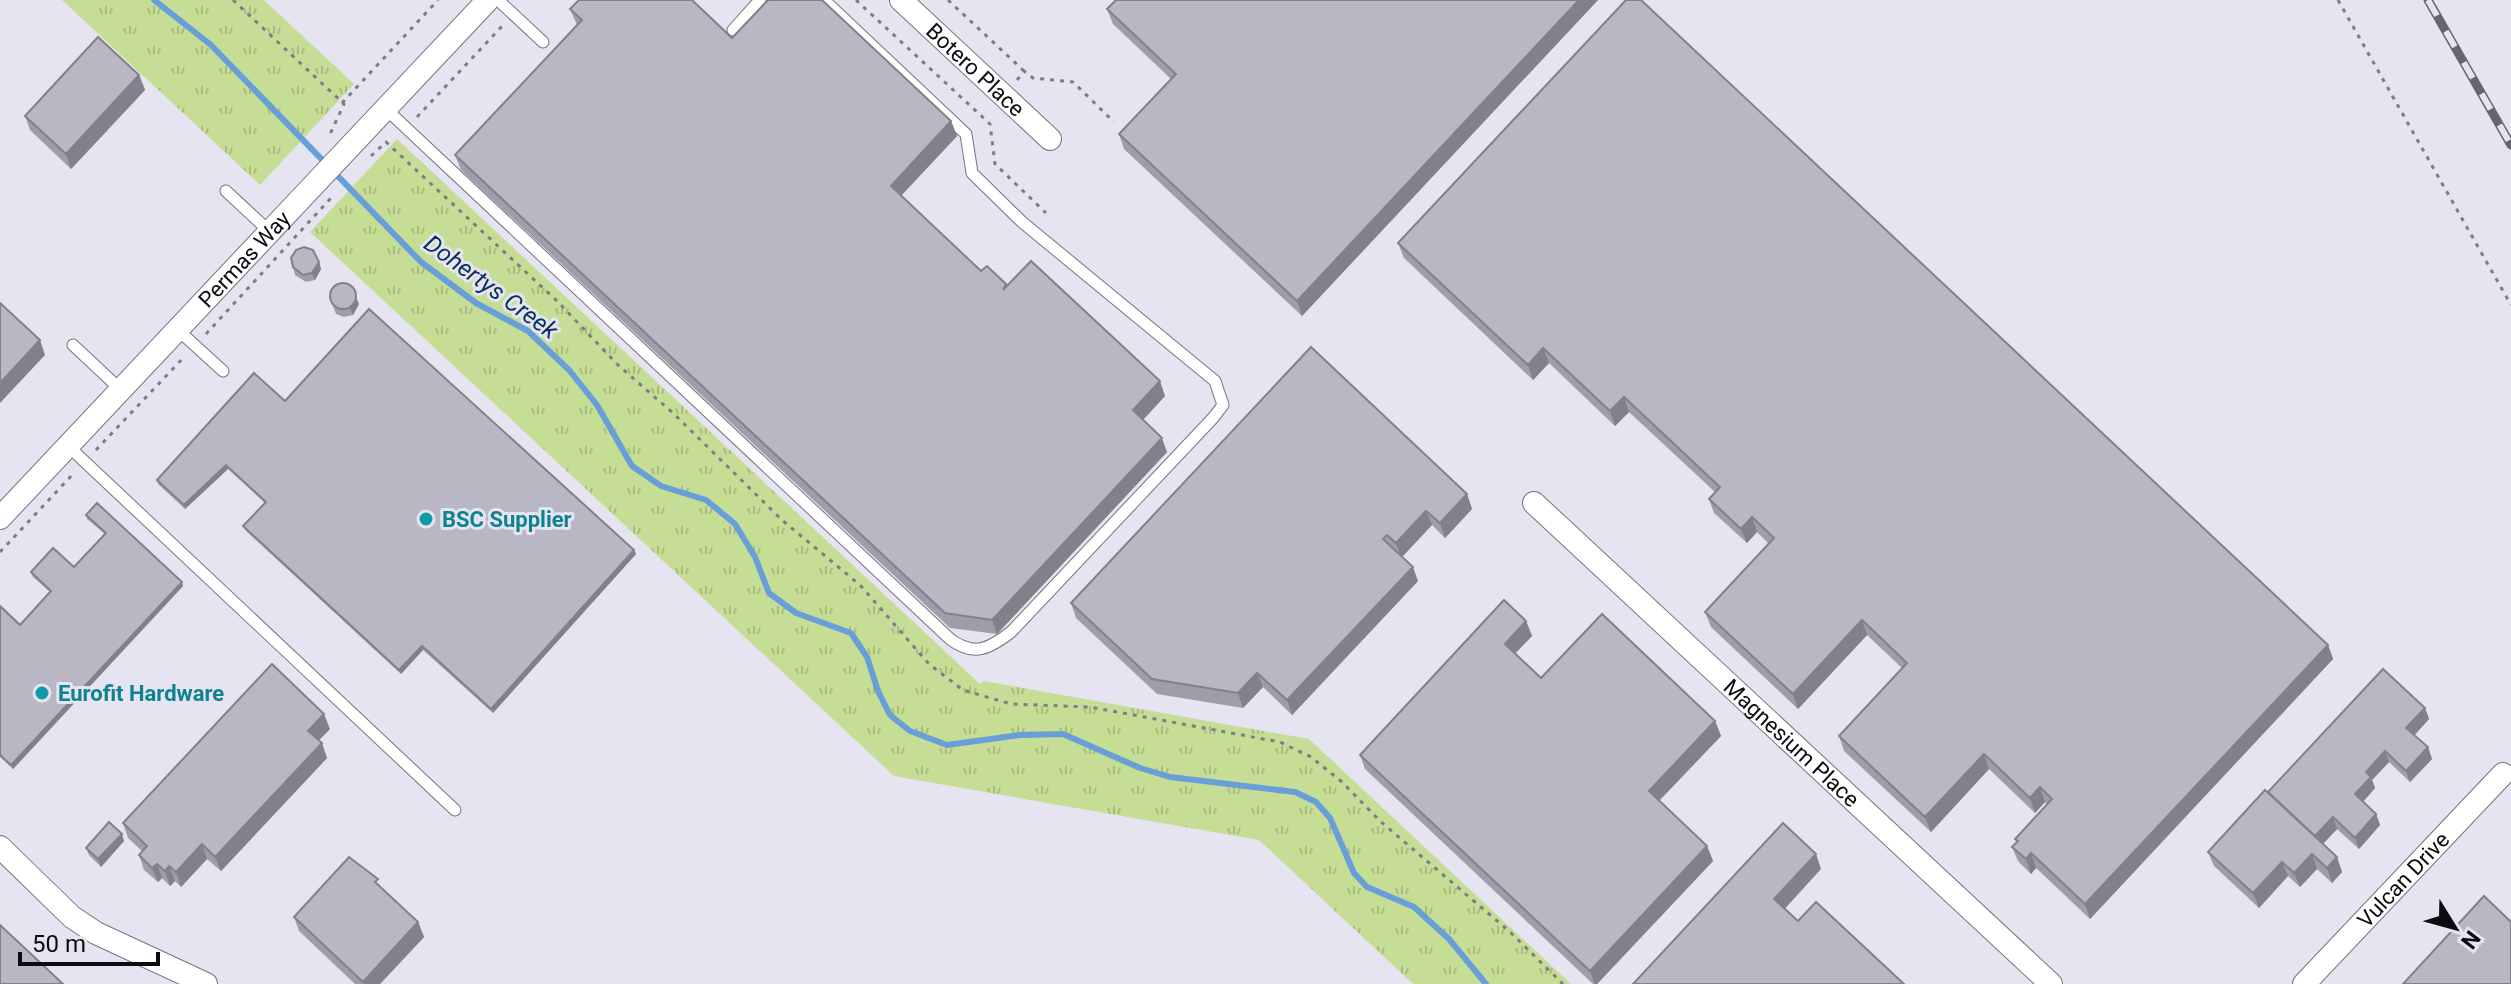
<svg xmlns="http://www.w3.org/2000/svg" width="2511" height="984" viewBox="0 0 2511 984" font-family="Roboto,sans-serif">
	<style>
		.park { fill: url(#park-tufts) }
		.lines { fill: none; stroke-linecap: round; stroke-linejoin: round }
		.stream { stroke: #689fd9; stroke-width: 6 }
		.lane-casing { stroke: #75747f; stroke-width: 13 }
		.street-casing { stroke: #75747f; stroke-width: 24 }
		.path { stroke: #7e7d85; stroke-width: 3; stroke-dasharray: 4 6; stroke-linecap: butt }
		.lane { stroke: #fff; stroke-width: 11 }
		.street { stroke: #fff; stroke-width: 22 }
		.rail-casing { stroke: #67666e; stroke-width: 9 }
		.rail { stroke: #e5e4f0; stroke-width: 6; stroke-dasharray: 18; stroke-linecap: butt }
		.wall { fill: #9f9da9 }
		.shaded-wall { fill: #828089 }
		.building { fill: #b9b7c4; stroke: #828089; stroke-width: 2 }
		.culture-dot { fill: #0f9aa8; stroke: #e5e4f0; stroke-width: 3 }
		.labels { text-anchor: middle; dominant-baseline: central; stroke-width: 6; stroke-linejoin: round; paint-order: stroke }
		.street-label { font-size: 22px; fill: #0c0b0f; stroke: #e5e4f0 }
		.culture-label { font-size: 22px; font-weight: bold; fill: #0d838f; stroke: #e5e4f0; text-anchor: start }
		.water-label { font-size: 24px; font-style: italic; fill: #093257; stroke: #e5e4f0 }
	</style>
	<defs>
		<pattern id="park-tufts" width="24" height="20" patternUnits="userSpaceOnUse" patternTransform="scale(2)"><rect width="24" height="20" fill="#c6dd95"/><path d="M3 7l-1-3M5 7V3M7 7l1-3M15 17l-1-3M17 17v-4M19 17l1-3" fill="none" stroke="#a9bc7f"/></pattern>
	</defs>
	<rect width="100%" height="100%" fill="#e5e4f0"/>
	<!-- park -->
	<g class="park">
		<path d="M62 0H264L354 84 260 185Z"/>
		<path d="M397 139 980 684 984 681 1309 739 1571 984H1413L1259 840 894 776 310 232Z"/>
	</g>
	<g class="lines">
		<!-- stream -->
		<path class="stream" d="M154 0 211 45 421 262 476 303 528 331 569 370 597 405 632 466 661 486 706 500 735 524 755 557 769 593 796 613 851 633 867 657 878 691 890 715 910 731 947 745 1020 735 1063 734 1140 768 1170 777 1295 792 1316 802 1330 818 1354 873 1367 887 1414 907 1449 939 1486 984"/>
		<defs>
			<g id="lane">
				<path d="M498 0 543 42"/>
				<path d="M733 30 760 0"/>
				<path d="M386 109 950 639C974 657 989 649 1011 632L1213 418 1223 405 1215 381 1022 222 972 173 966 134 824 0"/>
				<path d="M226 191 270 232"/>
				<path d="M178 330 223 371"/>
				<path d="M73 345 121 390"/>
				<path d="M68 446 455 810"/>
			</g>
			<g id="street">
				<path id="s1" d="M901 0 1050 139"/>
				<path id="s2" d="M1534 503 2051 984"/>
				<path id="s3" d="M0 518 488 0"/>
				<path d="M0 847 72 917 96 933 206 984"/>
				<path id="s4" d="M2304 984 2503 774"/>
			</g>
		</defs>
		<!-- lane casing -->
		<use href="#lane" class="lane-casing"/>
		<!-- street casing -->
		<use href="#street" class="street-casing"/>
		<!-- path -->
		<g class="path">
			<path d="M233 0 344 104 331 132 335 135"/>
			<path d="M856 0 990 124 995 164 1046 213"/>
			<path d="M948 0 1024 71"/>
			<path d="M2338 0 2511 305"/>
			<path d="M1017 80 1024 71 1033 78 1073 82 1114 122"/>
			<path d="M342 103 438 0"/>
			<path d="M417 117 505 23"/>
			<path d="M371 156 386 142 557 301 618 365 673 413 782 520 860 585 929 664 963 690 1011 704 1090 707 1280 742 1311 757 1342 782 1380 821 1509 931 1563 984"/>
			<path d="M206 334 331 198"/>
			<path d="M96 450 184 357"/>
			<path d="M0 552 74 473"/>
		</g>
		<!-- lane -->
		<use href="#lane" class="lane"/>
		<!-- street -->
		<use href="#street" class="street"/>
		<defs>
			<path id="rail" d="M2428 0 2511 145"/>
		</defs>
		<!-- rail casing -->
		<use href="#rail" class="rail-casing"/>
		<!-- rail -->
		<use href="#rail" class="rail"/>
	</g>
	<!-- wall -->
	<g class="wall">
		<path d="M1598 0 1302 316 1124 149 1119 134 1171 79 1113 24 1107 9Z"/>
		<path d="M570 9 732 38 951 121 957 136 901 196 981 271 1007 286 1165 396 1143 420 1167 452 997 634 950 628 461 170 455 155 577 25Z"/>
		<path d="M139 75 145 90 71 169 30 130 25 116Z"/>
		<path d="M1398 243 2328 645 2333 659 2090 919 2036 868 2031 874 2018 861 2012 847 2016 842 2015 839 2047 804 2045 802 2035 813 1989 769 1931 832 1844 751 1839 736 1902 668 1867 635 1798 709 1711 627 1705 612 1769 544 1757 532 1747 543 1714 513 1709 499 1715 492 1629 412 1615 426 1549 363 1533 380 1404 258Z"/>
		<path d="M319 262 321 269 315 280 306 282 295 275 293 267Z"/>
		<path d="M359 304 353 315 344 317 336 314 333 306Z"/>
		<path d="M285 401 634 550 636 554 493 713 423 650 401 674 245 530 243 526 265 503 228 469 185 509 158 484 157 480Z"/>
		<path d="M1467 494 1472 509 1445 538 1432 525 1402 557 1418 581 1292 715 1263 687 1243 708 1157 694 1076 618 1071 603Z"/>
		<path d="M86 515 183 586 13 769 0 757V606L20 625 50 592 32 576 31 572 74 567 105 534 87 519Z"/>
		<path d="M1526 621 1532 636 1515 653 1541 678 1715 721 1721 736 1659 801 1707 846 1713 861 1597 984H1593L1365 769 1360 755Z"/>
		<path d="M2425 708 2429 719 2414 735 2428 747 2432 759 2410 782 2389 762 2372 780 2375 788 2363 802 2376 814 2380 825 2359 849 2337 829 2323 844 2337 857 2342 872 2332 883 2317 869 2300 887 2288 876 2259 908 2214 866 2208 852 2268 792Z"/>
		<path d="M330 729 319 740 327 758 221 871 207 859 181 887 175 881 170 886 162 878 158 882 144 870 139 855 142 851 128 838 123 823Z"/>
		<path d="M124 841 101 867 89 855 86 848Z"/>
		<path d="M294 917 418 922 424 937 380 984H355L299 931Z"/>
	</g>
	<!-- shaded-wall -->
	<g class="shaded-wall">
		<path d="M1579 0H1598L1302 316 1297 301Z"/>
		<path d="M139 75 145 90 71 169 66 154Z"/>
		<path d="M951 121 957 136 896 201 891 186Z"/>
		<path d="M319 262 321 269 315 280 312 273Z"/>
		<path d="M356 297 359 304 353 315 350 308Z"/>
		<path d="M40 340 45 355 0 403V383Z"/>
		<path d="M1543 348 1549 363 1533 380 1528 365Z"/>
		<path d="M1160 381 1165 396 1138 425 1133 410Z"/>
		<path d="M1624 397 1629 412 1615 426 1610 411Z"/>
		<path d="M1162 438 1167 452 997 634 992 620Z"/>
		<path d="M226 465 228 469 185 509 184 505Z"/>
		<path d="M1467 494 1472 509 1445 538 1440 523Z"/>
		<path d="M1426 511 1432 525 1401 558 1396 543Z"/>
		<path d="M1752 517 1757 532 1747 543 1741 529Z"/>
		<path d="M634 550 636 554 493 713 491 709Z"/>
		<path d="M1413 567 1418 581 1292 715 1287 700Z"/>
		<path d="M182 582 183 586 13 769 11 765Z"/>
		<path d="M1862 620 1867 635 1798 709 1793 694Z"/>
		<path d="M1526 621 1532 636 1510 659 1505 644Z"/>
		<path d="M2328 645 2333 659 2090 919 2085 904Z"/>
		<path d="M422 646 423 650 401 674 399 670Z"/>
		<path d="M1257 673 1263 687 1243 708 1238 693Z"/>
		<path d="M2425 708 2429 719 2411 739 2406 728Z"/>
		<path d="M324 714 330 729 314 745 308 731Z"/>
		<path d="M1715 721 1721 736 1654 806 1649 791Z"/>
		<path d="M322 743 327 758 221 871 215 857Z"/>
		<path d="M2428 747 2432 759 2410 782 2406 771Z"/>
		<path d="M2385 751 2389 762 2372 780 2375 788 2359 806 2355 794 2366 772Z"/>
		<path d="M1984 754 1989 769 1931 832 1925 817Z"/>
		<path d="M2040 787 2045 802 2035 813 2030 798Z"/>
		<path d="M2376 814 2380 825 2359 849 2355 838Z"/>
		<path d="M2333 817 2337 829 2318 849 2314 838Z"/>
		<path d="M122 834 124 841 101 867 98 859Z"/>
		<path d="M202 844 207 859 181 887 176 872Z"/>
		<path d="M1707 846 1713 861 1597 984H1595L1590 971Z"/>
		<path d="M2031 853 2036 868 2031 874 2026 859Z"/>
		<path d="M1816 854 1821 869 1780 914 1774 899Z"/>
		<path d="M2312 854 2317 869 2300 887 2294 873Z"/>
		<path d="M2337 857 2342 872 2332 883 2327 868Z"/>
		<path d="M2282 862 2288 876 2259 908 2253 893Z"/>
		<path d="M157 864 162 878 158 882 152 868Z"/>
		<path d="M169 866 175 881 170 886 165 871Z"/>
		<path d="M418 922 424 937 380 984H364L363 982Z"/>
	</g>
	<!-- building -->
	<g class="building">
		<path d="M579 0H692L732 38 768 0H822L951 121 891 186 981 271 987 266 1006 284 1003 290 1031 261 1160 381 1133 410 1162 438 992 620 945 613 455 155 582 20 570 9Z"/>
		<path d="M1116 0H1579L1297 301 1119 134 1176 74 1107 9Z"/>
		<path d="M1626 0H1641L2328 645 2085 904 2031 853 2026 859 2012 847 2018 841 2015 839 2052 799 2040 787 2030 798 1984 754 1925 817 1839 736 1907 663 1862 620 1793 694 1705 612 1774 538 1752 517 1741 529 1709 499 1720 487 1624 397 1610 411 1543 348 1528 365 1398 243Z"/>
		<path d="M98 37 139 75 66 154 25 116Z"/>
		<path d="M304 247 313 250 319 262 312 273 303 275 293 267 291 258 296 250Z"/>
		<circle cx="343" cy="296" r="13"/>
		<path d="M0 303 40 340 0 383Z"/>
		<path d="M369 309 634 550 491 709 422 646 399 670 243 526 266 502 226 465 184 505 157 480 254 373 285 401Z"/>
		<path d="M1311 347 1467 494 1440 523 1426 511 1396 543 1387 535 1383 539 1413 567 1287 700 1257 673 1238 693 1152 679 1071 603Z"/>
		<path d="M97 503 182 582 11 765 0 755V606L20 625 51 591 31 572 53 548 74 567 106 533 86 515Z"/>
		<path d="M1504 600 1526 621 1505 644 1541 678 1602 614 1715 721 1649 791 1707 846 1590 971 1360 755Z"/>
		<path d="M272 664 324 714 308 731 322 743 215 857 202 844 176 872 169 866 165 871 157 864 152 868 139 855 147 846 123 823Z"/>
		<path d="M2383 669 2425 708 2406 728 2428 747 2406 771 2385 751 2366 772 2371 777 2355 794 2376 814 2355 838 2333 817 2315 836 2268 792Z"/>
		<path d="M2265 790 2337 857 2327 868 2312 854 2294 873 2282 862 2253 893 2208 852Z"/>
		<path d="M109 822 122 834 98 859 86 848Z"/>
		<path d="M1783 823 1816 854 1774 899 1798 921 1816 902 1904 984H1633Z"/>
		<path d="M349 857 378 879 375 882 418 922 363 982 294 917Z"/>
		<path d="M2484 896 2511 922V984H2403Z"/>
		<path d="M0 925 63 984H0Z"/>
	</g>
	<!-- markers -->
	<g class="culture-dot">
		<circle cx="426" cy="519" r="8"/>
		<circle cx="42" cy="693" r="8"/>
	</g>
	<g class="labels">
		<!-- street labels -->
		<g class="street-label">
			<text stroke="none"><textPath href="#s1" startOffset="102">Botero Place</textPath></text>
			<text stroke="none"><textPath href="#s3" startOffset="356">Permas Way</textPath></text>
			<text stroke="none"><textPath href="#s2" startOffset="352">Magnesium Place</textPath></text>
			<text stroke="none"><textPath href="#s4" startOffset="144">Vulcan Drive</textPath></text>
		</g>
		<!-- culture labels -->
		<g class="culture-label">
			<text x="442" y="519">BSC Supplier</text>
			<text x="58" y="693">Eurofit Hardware</text>
		</g>
		<!-- water labels -->
		<g class="water-label">
			<text transform="translate(491 287) rotate(36)">Dohertys Creek</text>
		</g>
	</g>
	<!-- north arrow -->
	<g transform="translate(2455 928) rotate(127)" stroke="#e5e4f0" stroke-width="6" paint-order="stroke">
	<path d="M0-6L14 30L0 20L-14 30Z" fill="#0c0b0f"/>
	<text y="-12" font-size="22" font-weight="bold" text-anchor="middle" fill="#0c0b0f">N</text>
	</g>
	<!-- scale -->
	<path d="M20 952v12h138v-12" fill="none" stroke="#0c0b0f" stroke-width="4"/>
	<text x="32" y="952" font-size="24" fill="#0c0b0f" stroke="#e5e4f0" stroke-width="6" paint-order="stroke">50 m</text>
</svg>
